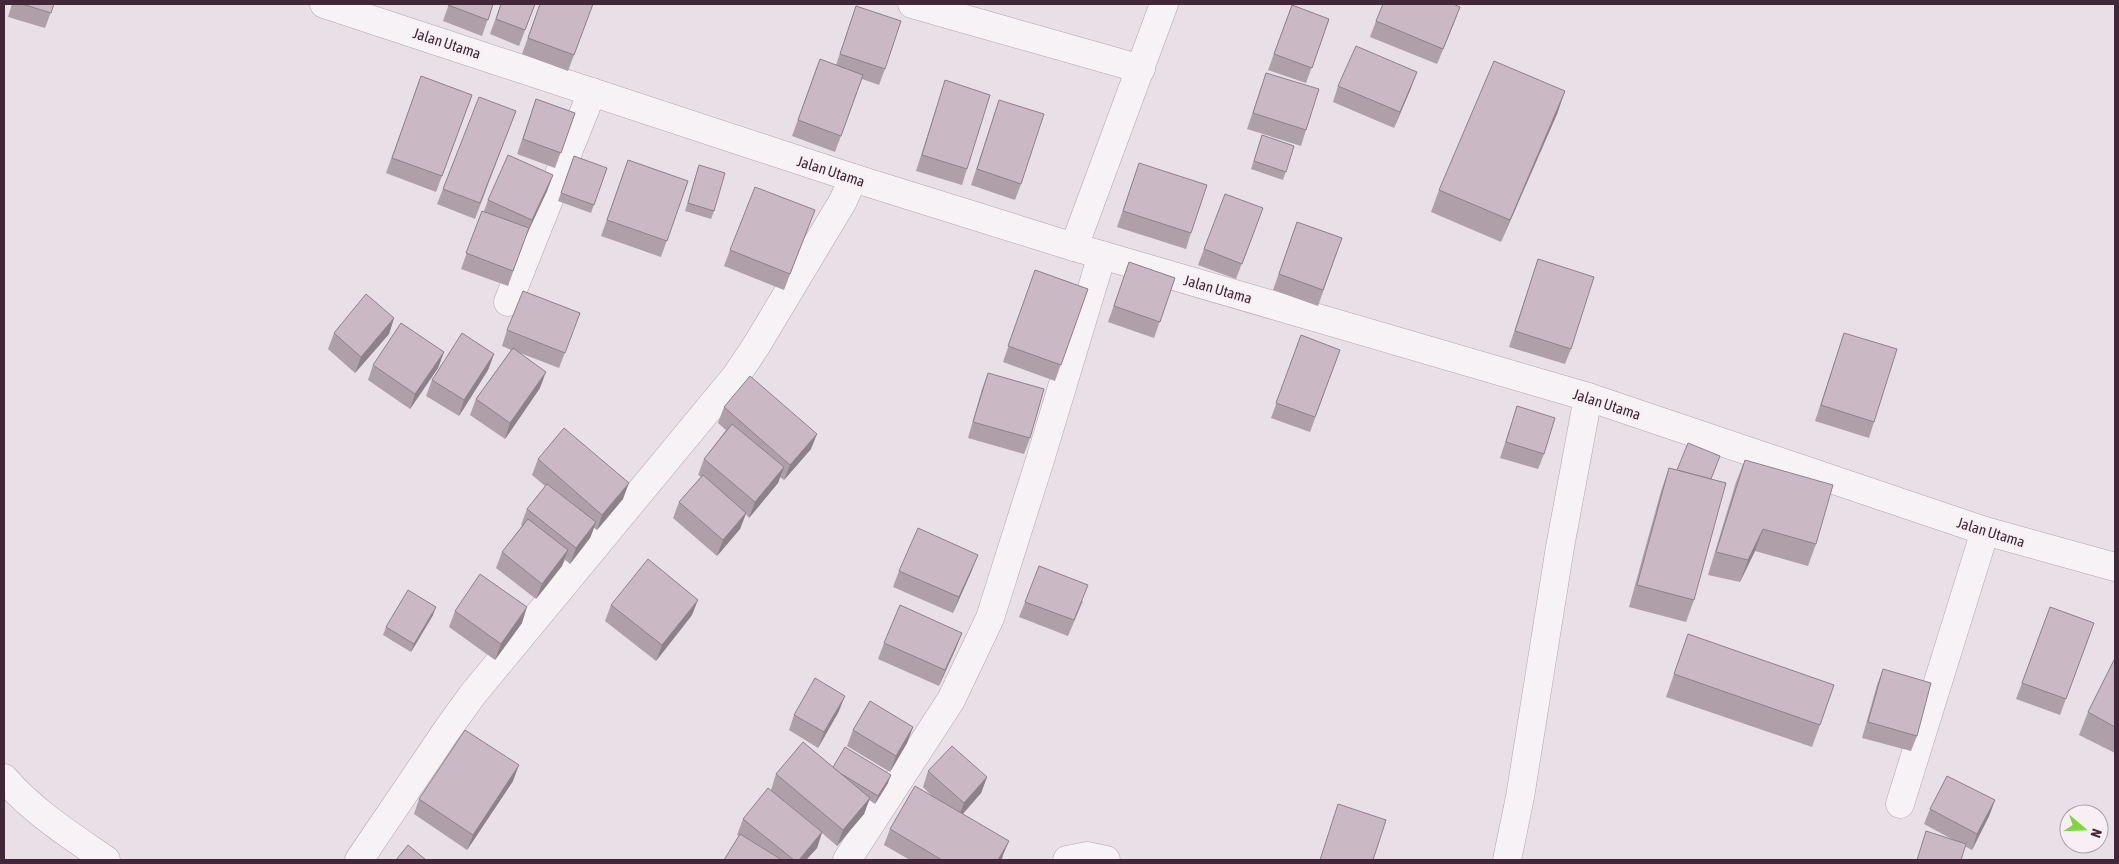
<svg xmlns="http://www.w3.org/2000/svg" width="2119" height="864" viewBox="0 0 2119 864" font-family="'Asap Condensed',sans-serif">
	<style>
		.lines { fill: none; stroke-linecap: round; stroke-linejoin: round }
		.minor-casing { stroke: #b4a4ae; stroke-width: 29 }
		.minor { stroke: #f7f2f5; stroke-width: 28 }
		.wall { fill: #ae9fa9 }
		.shaded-wall { fill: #8d8289 }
		.building { fill: #cab9c4; stroke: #8d8289 }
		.labels { text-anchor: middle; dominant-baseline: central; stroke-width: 4.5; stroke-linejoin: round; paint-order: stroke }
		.street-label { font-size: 15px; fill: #422738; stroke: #f7eff4 }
	</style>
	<rect width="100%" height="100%" fill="#e9dfe6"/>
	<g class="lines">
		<defs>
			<g id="minor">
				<path d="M324 4 853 178 1074 247 1588 397 1985 531 2115 567"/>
				<path d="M912 4 1141 69"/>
				<path d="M1074 247 1164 4"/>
				<path d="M508 302 592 92"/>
				<path d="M4 778C32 811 70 835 106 860"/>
				<path d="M1900 804 1985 531"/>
				<path d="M359 860 447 730 473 694 736 376 756 346 843 201 853 178"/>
				<path d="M847 860 951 700 990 618 1040 460 1102 255"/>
				<path d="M1067 860 1087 856 1106 860"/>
				<path d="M1507 860 1520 797 1560 547 1588 397"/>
			</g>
		</defs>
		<!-- minor casing -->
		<use href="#minor" class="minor-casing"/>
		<!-- minor -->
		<use href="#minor" class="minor"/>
	</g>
	<!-- wall -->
	<g class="wall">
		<path d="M12 4H54L45 28 8 17Z"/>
		<path d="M449 4H493L482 36 443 21Z"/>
		<path d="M501 4H535L519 46 490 34Z"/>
		<path d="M540 4H593L568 71 522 54Z"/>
		<path d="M1292 5 1329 19 1306 83 1268 70Z"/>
		<path d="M856 6 885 69 879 85 862 79 835 152 792 136 820 59 836 65Z"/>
		<path d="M1376 21 1454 23 1437 64 1370 37Z"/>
		<path d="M1266 73 1306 130 1301 146 1247 129Z"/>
		<path d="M421 76 472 95 436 192 386 173Z"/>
		<path d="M945 80 967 169 962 185 916 171 940 96Z"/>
		<path d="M1338 86 1411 88 1394 128 1333 102Z"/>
		<path d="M1565 91 1557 114 1501 242 1431 212 1439 190Z"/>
		<path d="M536 99 575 113 555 168 517 154Z"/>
		<path d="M999 100 1021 184 1015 200 971 185Z"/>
		<path d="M516 111 475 219 437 204 443 189Z"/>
		<path d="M1262 135 1294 146 1283 180 1251 169Z"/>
		<path d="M574 156 607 168 591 213 558 201Z"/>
		<path d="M628 160 688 181 661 257 601 236Z"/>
		<path d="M1139 163 1191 233 1186 249 1117 227Z"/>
		<path d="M699 165 714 211 711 219 685 211Z"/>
		<path d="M553 175 547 191 526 236 508 286 461 269 482 211H484L488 200Z"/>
		<path d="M815 210 784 290 724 266 730 250Z"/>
		<path d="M1297 222 1342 238 1318 306 1273 290Z"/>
		<path d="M1257 224 1236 279 1198 265 1204 249Z"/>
		<path d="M1538 259 1571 349 1565 364 1509 347Z"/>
		<path d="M1129 262 1175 278 1154 338 1108 322Z"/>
		<path d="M1035 270 1088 289 1055 381 1003 362Z"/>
		<path d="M580 313 559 368 520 353 540 388 505 439 470 415 476 399 511 350 502 346 507 330Z"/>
		<path d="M394 318 389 334 355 373 328 349 334 333Z"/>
		<path d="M1844 333 1874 422 1869 438 1815 421Z"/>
		<path d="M1301 335 1340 350 1310 432 1271 418Z"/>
		<path d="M444 352 438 368 410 409 368 380 373 365Z"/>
		<path d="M494 354 488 370 459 416 426 396 432 380Z"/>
		<path d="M988 373 1030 438 1024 454 968 438 982 389Z"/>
		<path d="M1517 406 1544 454 1538 469 1500 458Z"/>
		<path d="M724 407 811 449 784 480 780 477 778 483 749 518 746 514 740 529 717 556 673 518 679 502 701 477 698 475 704 459 726 430 718 423Z"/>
		<path d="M538 459 623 499 597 530 594 528 590 538 570 564 564 559 562 566 536 599 496 568 502 552 522 526 521 525 527 509 545 486 532 475Z"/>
		<path d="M1745 460 1816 544 1808 566 1755 551 1740 582 1708 575 1736 482Z"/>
		<path d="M1669 468 1711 479 1694 600 1686 622 1629 607 1661 491Z"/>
		<path d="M972 570 953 613 893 587 899 571Z"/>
		<path d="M1083 601 1068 636 1019 617 1025 602Z"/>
		<path d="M611 605 692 615 656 661 605 621Z"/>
		<path d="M2050 607 2094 623 2060 715 2016 699Z"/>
		<path d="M455 611 522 623 495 660 449 627Z"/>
		<path d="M433 615 411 652 383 635 386 627Z"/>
		<path d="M962 633 956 648 939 686 878 659 884 643Z"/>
		<path d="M1688 634 1820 725 1812 747 1666 697Z"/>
		<path d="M2115 658V753L2079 735 2088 712Z"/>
		<path d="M1883 669 1917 736 1911 751 1862 738 1877 685Z"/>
		<path d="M839 711 818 748 789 730 794 715Z"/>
		<path d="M913 727 907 743 890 772 847 746 853 730Z"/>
		<path d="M833 767 888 783 875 804 869 800 864 814 837 846 822 833 817 848 806 860H724L739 836 737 835 743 819 771 790 776 774Z"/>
		<path d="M928 771 987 777 981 793 963 814 1003 857 1001 860H910L884 845 890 829 932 796 923 787Z"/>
		<path d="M513 781 467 850 414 814 419 799Z"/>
		<path d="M1995 800 1989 816 1972 850 1924 824 1930 809Z"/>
	</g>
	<!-- shaded-wall -->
	<g class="shaded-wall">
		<path d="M1460 7 1454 23 1437 64 1443 49Z"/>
		<path d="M1417 72 1411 88 1394 128 1400 112Z"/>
		<path d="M1565 91 1557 114 1501 242 1510 220Z"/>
		<path d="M553 175 547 191 526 236 532 220Z"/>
		<path d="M394 318 389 334 355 373 361 357Z"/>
		<path d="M444 352 438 368 410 409 415 394Z"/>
		<path d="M494 354 488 370 459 416 464 400Z"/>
		<path d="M546 372 540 388 505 439 510 423Z"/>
		<path d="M817 434 811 449 784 480 790 465Z"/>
		<path d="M784 467 778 483 749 518 755 502Z"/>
		<path d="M629 483 623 499 597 530 602 515Z"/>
		<path d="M746 513 740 529 717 556 723 540Z"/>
		<path d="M596 522 590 538 570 564 576 548Z"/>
		<path d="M1763 529 1755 551 1740 582 1748 560Z"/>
		<path d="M568 550 562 566 536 599 542 584Z"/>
		<path d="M978 555 972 570 953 613 959 597Z"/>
		<path d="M698 600 692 615 656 661 662 645Z"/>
		<path d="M436 607 433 615 411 652 414 644Z"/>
		<path d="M527 607 522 623 495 660 501 644Z"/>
		<path d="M962 633 956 648 939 686 945 670Z"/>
		<path d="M845 696 839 711 818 748 824 732Z"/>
		<path d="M913 727 907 743 890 772 896 756Z"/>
		<path d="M519 765 513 781 467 850 473 835Z"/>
		<path d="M891 775 888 783 875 804 878 796Z"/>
		<path d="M987 777 981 793 958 819 964 803Z"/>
		<path d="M870 798 864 814 837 846 843 830Z"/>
		<path d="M1995 800 1989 816 1972 850 1977 834Z"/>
		<path d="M822 832 817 848 806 860H799Z"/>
		<path d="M1009 841 1001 860H998Z"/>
	</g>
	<!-- building -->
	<g class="building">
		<path d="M22 4H54L51 13Z"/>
		<path d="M449 4H493L488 20 448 5Z"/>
		<path d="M501 4H535L525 30 496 19Z"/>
		<path d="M540 4H593L574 55 528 38Z"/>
		<path d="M1383 4H1453L1460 7 1443 49 1376 21Z"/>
		<path d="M1292 5 1329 19 1312 68 1274 54Z"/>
		<path d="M856 6 901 21 885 69 840 54Z"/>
		<path d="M1356 46 1417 72 1400 112 1338 86Z"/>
		<path d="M820 59 863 75 841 136 798 120Z"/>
		<path d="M1494 61 1565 91 1510 220 1439 190Z"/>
		<path d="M1266 73 1319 89 1306 130 1253 113Z"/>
		<path d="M421 76 472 95 442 176 392 158Z"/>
		<path d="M945 80 990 95 967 169 922 155Z"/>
		<path d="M479 97 516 111 480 203 443 189Z"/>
		<path d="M536 99 575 113 561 153 523 139Z"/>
		<path d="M999 100 1044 114 1021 184 977 169Z"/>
		<path d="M1262 135 1294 146 1286 172 1254 161Z"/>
		<path d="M508 155 553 175 532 220 488 200Z"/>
		<path d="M574 156 607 168 594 205 561 193Z"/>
		<path d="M628 160 688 181 667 241 607 220Z"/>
		<path d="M1139 163 1207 185 1191 233 1123 211Z"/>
		<path d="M699 165 725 173 714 211 688 203Z"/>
		<path d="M755 187 815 210 790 274 730 250Z"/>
		<path d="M1225 194 1263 208 1242 264 1204 249Z"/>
		<path d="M482 211 529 228 513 271 466 253Z"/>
		<path d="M1297 222 1342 238 1323 290 1279 274Z"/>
		<path d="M1538 259 1594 277 1571 349 1515 331Z"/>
		<path d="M1129 262 1175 278 1160 322 1114 306Z"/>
		<path d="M1035 270 1088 289 1061 365 1008 346Z"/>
		<path d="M523 291 580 313 565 353 507 330Z"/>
		<path d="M366 294 394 318 361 357 334 333Z"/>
		<path d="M401 323 444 352 415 394 373 365Z"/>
		<path d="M462 333 494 354 464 400 432 380Z"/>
		<path d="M1844 333 1897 349 1874 422 1821 405Z"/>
		<path d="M1301 335 1340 350 1315 417 1276 403Z"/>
		<path d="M513 348 546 372 510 423 476 399Z"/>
		<path d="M988 373 1044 389 1030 438 973 422Z"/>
		<path d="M750 376 817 434 790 465 724 407Z"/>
		<path d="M1517 406 1555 418 1544 454 1506 442Z"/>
		<path d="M732 424 784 467 755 502 704 459Z"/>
		<path d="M564 428 629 483 602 515 538 459Z"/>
		<path d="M1688 443 1720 456 1711 479 1677 470Z"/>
		<path d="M1745 460 1833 485 1816 544 1763 529 1748 560 1716 552Z"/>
		<path d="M1669 468 1726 483 1694 600 1637 585Z"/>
		<path d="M703 475 746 513 723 540 679 502Z"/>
		<path d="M547 484 596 522 576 548 527 509Z"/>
		<path d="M528 519 568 550 542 584 502 552Z"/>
		<path d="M918 528 978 555 959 597 899 571Z"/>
		<path d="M648 559 698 600 662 645 611 605Z"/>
		<path d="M1039 566 1088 585 1074 620 1025 602Z"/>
		<path d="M480 574 527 607 501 644 455 611Z"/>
		<path d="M408 590 436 607 414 644 386 627Z"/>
		<path d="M900 605 962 633 945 670 884 643Z"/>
		<path d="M2050 607 2094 623 2066 699 2022 683Z"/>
		<path d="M1688 634 1834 685 1820 725 1674 674Z"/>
		<path d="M2115 658V727L2088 712Z"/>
		<path d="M1883 669 1931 683 1917 736 1868 722Z"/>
		<path d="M815 678 845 696 824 732 794 715Z"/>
		<path d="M870 701 913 727 896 756 853 730Z"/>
		<path d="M465 730 519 765 473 835 419 799Z"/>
		<path d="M803 742 870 798 843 830 776 774Z"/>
		<path d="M952 746 987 777 964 803 928 771Z"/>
		<path d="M845 747 891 775 878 796 840 773 833 767Z"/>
		<path d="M1947 776 1995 800 1977 834 1930 809Z"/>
		<path d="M915 786 1009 841 998 860H942L890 829Z"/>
		<path d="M768 788 822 832 799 860H794L743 819Z"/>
		<path d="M1338 804 1386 820 1373 860H1320Z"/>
		<path d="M1926 831 1966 844 1961 860H1917Z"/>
		<path d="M740 834 782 860H724Z"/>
		<path d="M408 845 426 860H396Z"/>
	</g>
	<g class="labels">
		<!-- street labels -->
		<g class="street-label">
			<text transform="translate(447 43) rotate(18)">Jalan Utama</text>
			<text transform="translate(831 171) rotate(18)">Jalan Utama</text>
			<text transform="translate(1218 289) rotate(16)">Jalan Utama</text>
			<text transform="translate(1607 404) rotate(18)">Jalan Utama</text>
			<text transform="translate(1991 532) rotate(17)">Jalan Utama</text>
		</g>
	</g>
	<!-- border -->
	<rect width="2119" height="864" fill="none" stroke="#422738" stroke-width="10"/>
	<!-- north arrow -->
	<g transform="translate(2084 829) rotate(109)"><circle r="24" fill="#f7eff4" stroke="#af9fa9"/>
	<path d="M0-4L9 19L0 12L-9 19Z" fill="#7dd63c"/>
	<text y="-8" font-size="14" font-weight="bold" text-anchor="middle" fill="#422738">N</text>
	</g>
</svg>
